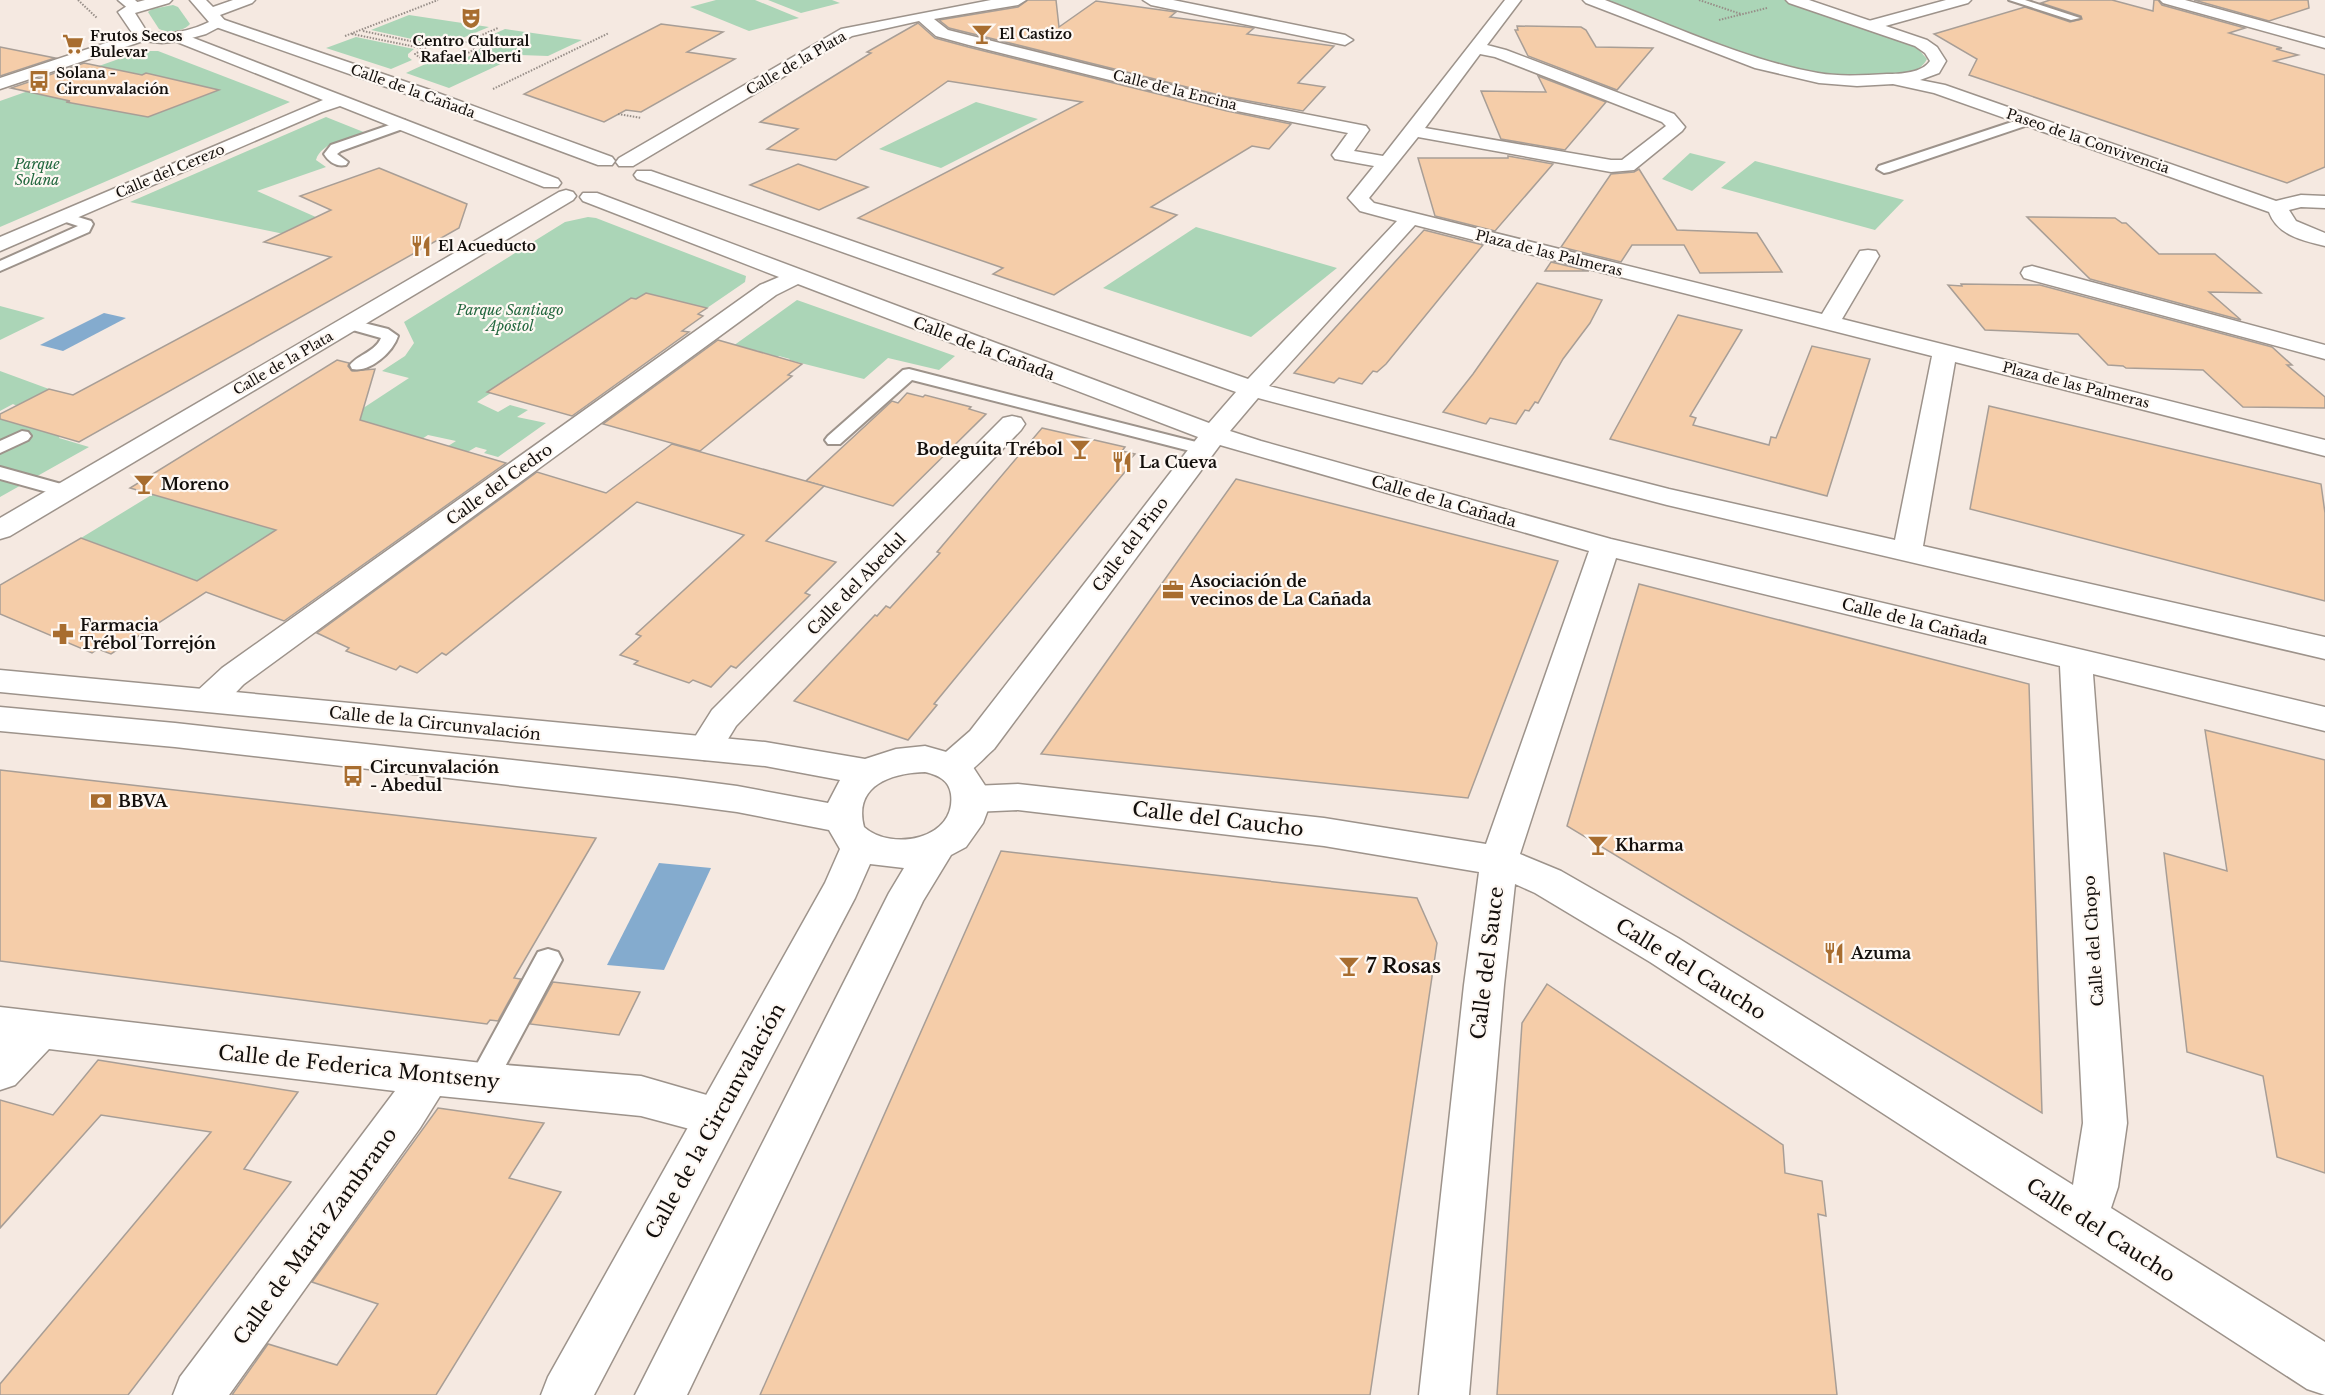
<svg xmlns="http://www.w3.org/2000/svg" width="2325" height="1395" viewBox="0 0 2325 1395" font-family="'Libre Baskerville',serif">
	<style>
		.green { fill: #abd5b7 }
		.water { fill: #84abce }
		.building { fill: #f5cda9; stroke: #a89e96; stroke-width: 1.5 }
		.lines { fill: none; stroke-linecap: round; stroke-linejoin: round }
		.lane-casing { stroke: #9d938b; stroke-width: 4 }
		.street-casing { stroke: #9d938b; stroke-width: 3 }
		.secondary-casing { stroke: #9d938b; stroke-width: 3 }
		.path { stroke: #978e88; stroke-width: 2; stroke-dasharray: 1.5 1.5; stroke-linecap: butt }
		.lane { fill: #fff; fill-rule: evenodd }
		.street { fill: #fff; fill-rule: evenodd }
		.secondary { fill: #fff; fill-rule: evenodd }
		.labels { text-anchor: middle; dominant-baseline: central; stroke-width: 4.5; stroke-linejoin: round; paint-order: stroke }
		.far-poi-label { font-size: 14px; font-weight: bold; fill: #130f0c; stroke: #fef8f3; text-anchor: start }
		.far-street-label { font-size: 14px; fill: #130f0c; stroke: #fef8f3 }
		.far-park-label { font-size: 14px; font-style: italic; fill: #22673e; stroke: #fef8f3 }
		.street-label { font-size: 16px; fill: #130f0c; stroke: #fef8f3 }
		.poi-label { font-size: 16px; font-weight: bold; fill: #130f0c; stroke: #fef8f3; text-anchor: start }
		.near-street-label { font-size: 20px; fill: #130f0c; stroke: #fef8f3 }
		.near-poi-label { font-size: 20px; font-weight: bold; fill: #130f0c; stroke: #fef8f3; text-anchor: start }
	</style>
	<rect width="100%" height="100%" fill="#f5e9e1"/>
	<!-- green -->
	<g class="green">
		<path d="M716 0H755L799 18 749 31 690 7Z"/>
		<path d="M768 0H832L840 3 801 13Z"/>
		<path d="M1604 0H1786L1913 43 1927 59C1917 78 1890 77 1870 76 1854 76 1836 77 1820 74 1749 62 1672 25 1604 0Z"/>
		<path d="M173 5 178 7 190 24C183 32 168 33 159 29L148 12 152 9Z"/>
		<path d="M409 15 489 27 460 39 430 43 371 30Z"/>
		<path d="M505 29 582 40 548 56 520 55 449 88 406 73C413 70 420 66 428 63 446 58 470 64 482 46L476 42Z"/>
		<path d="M356 37 414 49 408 54V57L412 60 391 69 326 48Z"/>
		<path d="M148 51H158L290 102 0 227V101L130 55Z"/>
		<path d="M976 102 1038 119 941 168 879 149Z"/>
		<path d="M326 117 366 133C350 138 321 142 316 160L326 167 257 191 352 233 332 244 130 202Z"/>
		<path d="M1690 153 1726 162 1692 191 1662 179Z"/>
		<path d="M1755 161 1904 200 1875 230 1721 188Z"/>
		<path d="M588 217 596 218 746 276 745 282 707 308 689 304 494 391 477 402 498 412 510 405 528 410 517 417 546 423 498 457 484 453 487 450 476 447 464 454 445 448 456 441 428 435 254 548 250 547 197 581 81 538 153 494 208 510 409 378 382 371 405 356 414 343 404 322 565 222Z"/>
		<path d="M1196 227 1337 268 1251 337 1103 288Z"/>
		<path d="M797 300 955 356 939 370 888 358 864 379 789 360 790 359 779 356 771 362 752 357 759 351 733 346Z"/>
		<path d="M0 306 45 318 0 340Z"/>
		<path d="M0 371 49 389 17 406 13 404 0 411Z"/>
		<path d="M0 417 60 436 59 438 89 447 0 497Z"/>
	</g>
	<!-- water -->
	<g class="water">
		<path d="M104 313 126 318 63 351 40 345Z"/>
		<path d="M659 863 711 868 664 970 607 965Z"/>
	</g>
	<!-- building -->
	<g class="building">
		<path d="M1028 0H1056L1059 27 1096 1 1176 12 1170 17 1254 28 1247 34 1334 46 1298 83 1325 87 1303 111 1227 97 949 28 939 20 1018 7Z"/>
		<path d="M2050 0H2112L2153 11 2154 0H2158L2162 5 2245 28 2229 33 2282 48 2276 49 2298 55 2274 61 2325 75V167L2287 183 1969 75 1977 59 1934 34 2025 7 2070 22 2082 19 2081 16 2041 3Z"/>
		<path d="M2194 0H2308L2309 8 2269 21Z"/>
		<path d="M918 23 935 38 968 47 1227 111 1291 124 1269 149 1252 146 1151 207 1177 215 1054 295 993 274 1003 268 858 218 1082 102 948 81 836 160 767 149 798 129 760 122 871 53 867 52Z"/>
		<path d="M661 24 723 32 687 52 735 59 641 112 626 110 604 122 524 94Z"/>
		<path d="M1517 26 1581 27 1586 30 1596 47 1653 48 1617 90 1528 56 1515 30H1518Z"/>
		<path d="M0 47 55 58 0 76Z"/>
		<path d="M84 63 142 75 146 73 219 90 148 117 66 102 70 101 11 88Z"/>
		<path d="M1538 76 1606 102 1565 150 1501 139 1481 91 1546 92Z"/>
		<path d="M1508 156 1553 164 1495 231 1435 216 1418 158H1508Z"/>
		<path d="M798 164 868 187 819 210 750 185Z"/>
		<path d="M379 168 467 204 459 228 79 442 0 419V414L49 389 73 395 331 257 264 242 331 210 300 196Z"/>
		<path d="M1639 169 1677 230 1757 233 1782 272 1700 273 1684 245H1632L1621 262 1561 247 1611 174 1634 172Z"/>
		<path d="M2027 217 2115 218 2122 223H2126L2159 254H2215L2261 293 2209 292 2241 320 2090 279Z"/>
		<path d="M1424 230 1483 245 1386 364 1377 372 1373 371 1362 384 1339 378 1334 383 1294 373Z"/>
		<path d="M1551 262 1589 271H1545Z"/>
		<path d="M1537 283 1602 300 1590 323 1563 359 1538 403 1535 402 1529 411 1525 410 1516 424 1490 418 1486 424 1443 412 1473 374Z"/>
		<path d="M1961 284 2040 285 2272 347 2292 365H2287L2325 397V408L2243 407 2203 370 2126 368 2123 366 2108 365 2078 334 1985 330 1948 285 1962 286Z"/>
		<path d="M646 293 707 308 698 314 703 316 682 331 689 332 572 416 487 392 631 298 636 299Z"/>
		<path d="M1678 315 1742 330 1690 416 1696 418 1693 425 1769 445 1771 437 1776 438 1812 346 1870 359 1827 496 1610 439Z"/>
		<path d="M718 340 802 364 788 375 792 376 700 451 603 424Z"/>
		<path d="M337 360 349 363 348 366 352 371 375 369 360 420 506 463 284 621 206 592 111 654 98 649 92 653 0 614V585L81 538 197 581 276 530 130 488Z"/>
		<path d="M907 393 923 397 925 395 971 407 969 409 986 414 893 506 806 481 892 401 898 403Z"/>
		<path d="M1989 406 2321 484 2325 513V601L1970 509Z"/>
		<path d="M1042 428 1125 447 1122 451 1135 454 1125 465 1129 467 934 704 937 705 908 740 794 701 875 615 877 616 886 606 890 608 940 553 937 552Z"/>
		<path d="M672 444 824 486 766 541 836 562 805 593 810 595 736 668 731 666 711 687 693 680 689 683 634 664 638 661 620 655 641 636 636 634 744 535 637 502 446 655 442 653 417 673 400 666 396 670 346 651 349 648 317 633 537 472 606 493Z"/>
		<path d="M1236 479 1558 561 1468 798 1041 754Z"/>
		<path d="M1639 584 2029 684 2042 1113 1567 826Z"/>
		<path d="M2205 730 2325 760V1173L2277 1157 2263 1076 2187 1052 2164 853 2227 871Z"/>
		<path d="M0 770 596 838 514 978 521 979 498 1021 490 1020 487 1024 0 961Z"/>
		<path d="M1001 851 1417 898 1437 943 1370 1395H760Z"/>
		<path d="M553 982 640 992 619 1035 530 1024Z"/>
		<path d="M1547 984 1783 1145 1785 1173 1822 1181 1826 1216 1818 1214 1837 1395H1497L1522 1023Z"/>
		<path d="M98 1060 298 1092 244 1169 291 1182 128 1395H0V1384L211 1132 101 1115 0 1228V1100L53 1115Z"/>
		<path d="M438 1108 544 1123 509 1178 561 1192 436 1395H232L268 1344 337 1365 378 1304 312 1282Z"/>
	</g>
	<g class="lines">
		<defs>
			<g id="lane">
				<path d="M2009 0H2025L2080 18 2071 20Z"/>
				<path d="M2030 116 2036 120 2034 123 1889 172 1884 173 1877 169 1879 166Z"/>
				<path d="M404 120 410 124 408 127 341 151 337 154 348 162 346 165C336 167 329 162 324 154L331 145Z"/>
				<path d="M65 213 91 221 93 224 89 232 0 271V261L78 226 60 220 58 217 60 214Z"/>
				<path d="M348 319 388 329 398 336C393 352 370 373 352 369L350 365C359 354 375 352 381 338L342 327 340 324Z"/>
				<path d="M909 369 1208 445 1211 449 1208 453 1202 454 912 380 840 444H828L825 440 828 436 903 370Z"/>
				<path d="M22 431 28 432 31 436 28 440 0 453V441Z"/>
				<path d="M0 467 72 487 74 491 72 495 65 497 0 479Z"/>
				<path d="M548 949 558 952 562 960 492 1091 482 1095 472 1091 467 1082 472 1073 538 952Z"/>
			</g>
			<g id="street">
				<path d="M118 0H135L143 7 140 10H130Z"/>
				<path d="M991 0H1026L1018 5 934 19 948 30 980 38 1227 99 1366 126 1369 130 1354 151 1383 156 1505 0H1521L1487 45 1506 50 1674 114 1685 127 1682 131 1634 170 1611 172 1418 137 1369 198 1374 203 1822 314 1860 251 1868 250 1876 251 1879 256 1842 319 2325 440V456L1955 362 1923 546 2325 637V659L1667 505 1258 398 1230 431 1261 441 1611 539 2325 707V731L2093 674 2127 1123 2118 1187 2111 1208 2325 1342V1395L2307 1389 1650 962 1535 893 1515 884 1504 985 1469 1395H1419L1464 985 1479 872 1324 846 1018 810 973 812 960 808 955 799 960 790 973 786 1018 784 1324 818 1486 844 1589 551 1220 445 994 749C976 765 964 784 939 776L934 767 939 758 970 731 1198 437 798 284 776 295 244 684C229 699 219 715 196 708L191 700 196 692 222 668 760 285 779 277 583 201 580 197 583 193H597L1209 423 1236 392 637 179 634 175 637 171H651L1248 379 1397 221 1360 211 1348 198 1374 166 1335 159 1332 155 1348 133 1227 109 969 45 936 36 919 21 852 36 633 166H619L616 162 619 158 841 29ZM1480 54 1495 57 1662 122 1666 126 1622 160H1611L1425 128ZM1415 225 1932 356 1895 540 1669 489 1269 386ZM1616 558 2060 666 2083 1123 2073 1185 1678 938 1561 871 1520 854Z"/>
				<path d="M1143 0H1173L1345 35 1353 40 1345 45 1151 5Z"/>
				<path d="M1946 0H1971L1968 3 1871 30 1863 25 1865 22Z"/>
				<path d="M2160 0H2185L2325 38V48L2163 3Z"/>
				<path d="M219 18 427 89 612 157 615 161 612 165H598L415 97 213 26 211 23Z"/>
				<path d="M178 32 558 179 561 183 558 187H544L340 106 322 112 0 251V237L323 100 172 40 170 37 172 34Z"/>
				<path d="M566 190 573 192 576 196 573 200 10 536 0 539V518L559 192Z"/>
				<path d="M2032 266 2325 345V359L2024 278 2021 273 2024 268Z"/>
				<path d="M1012 416 1021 418 1025 424 1021 430 736 726 717 757 705 760 693 757 688 748 712 710 1003 418Z"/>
				<path d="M0 1007 482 1063 641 1076 731 1102 738 1116 731 1130 716 1136 641 1116 440 1096 420 1128 229 1395H173L180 1377 395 1091 49 1049 15 1085 0 1090Z"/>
			</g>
			<g id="secondary">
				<path d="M145 0H172L169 3 135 13 147 32C169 36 190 31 209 22L190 0H206L213 7 233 0H255L252 3 220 15 227 23 206 34 181 41 162 43 143 41 0 89V78L133 34 118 12 130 4Z"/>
				<path d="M1583 0H1605C1671 25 1749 61 1818 73 1841 77 1865 75 1887 74 1901 74 1922 73 1930 61L1925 53 1915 46 1789 3 1786 0H1809L1927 40 1937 47 1946 61 1939 73 1920 80 1945 85 2276 201 2301 195 2325 196V208L2301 207 2289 210 2296 221 2325 233V246C2303 241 2277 235 2269 212L1934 93 1893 84 1857 86 1819 83 1755 68 1586 3Z"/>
				<path d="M0 670 765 742 865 759 896 749 925 746 957 755 971 764 986 787 989 807 983 823 966 847 951 855 923 901 687 1395H635L889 893 904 868 870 864 855 898 594 1395H541L548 1377 825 883 840 849 829 830 737 812 676 804 175 747 0 731V707L175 723 676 778 737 786 828 803 840 780 765 766 0 692ZM925 772C938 775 949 780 951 794 957 839 892 852 864 827 853 785 892 773 925 772Z"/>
			</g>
		</defs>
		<!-- lane casing -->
		<use href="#lane" class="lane-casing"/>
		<!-- street casing -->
		<use href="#street" class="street-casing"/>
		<!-- secondary casing -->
		<use href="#secondary" class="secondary-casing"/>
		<!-- path -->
		<g class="path">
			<path d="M78 0 97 18"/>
			<path d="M1699 0 1741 14"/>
			<path d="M1719 20 1767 8"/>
			<path d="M363 31 429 45"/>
			<path d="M352 34 421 48"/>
			<path d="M345 36 438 0"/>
			<path d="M466 42 473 44 474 49C458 61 432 68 415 54L432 44Z"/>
			<path d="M466 42 498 28"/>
			<path d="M493 89 609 33"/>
			<path d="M618 114 641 118"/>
		</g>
		<!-- lane -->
		<use href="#lane" class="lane"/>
		<!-- street -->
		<use href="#street" class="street"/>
		<!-- secondary -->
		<use href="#secondary" class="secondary"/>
	</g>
	<!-- icons -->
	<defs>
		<symbol id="theatre-bare" viewBox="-9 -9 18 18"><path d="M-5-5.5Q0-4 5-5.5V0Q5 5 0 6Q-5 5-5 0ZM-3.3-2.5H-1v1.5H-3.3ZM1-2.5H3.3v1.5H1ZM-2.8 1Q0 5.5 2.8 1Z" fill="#a86d2f" stroke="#fef8f3" stroke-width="2.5" paint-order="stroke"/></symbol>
		<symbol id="bar-bare" viewBox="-9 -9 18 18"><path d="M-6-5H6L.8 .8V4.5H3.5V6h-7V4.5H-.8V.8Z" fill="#a86d2f" stroke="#fef8f3" stroke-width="2.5" paint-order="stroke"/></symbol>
		<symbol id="supermarket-bare" viewBox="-9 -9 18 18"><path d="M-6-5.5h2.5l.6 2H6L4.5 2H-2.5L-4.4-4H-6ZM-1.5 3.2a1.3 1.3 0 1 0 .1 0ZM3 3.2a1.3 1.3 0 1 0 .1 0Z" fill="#a86d2f" stroke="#fef8f3" stroke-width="2.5" paint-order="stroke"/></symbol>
		<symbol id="bus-bare" viewBox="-9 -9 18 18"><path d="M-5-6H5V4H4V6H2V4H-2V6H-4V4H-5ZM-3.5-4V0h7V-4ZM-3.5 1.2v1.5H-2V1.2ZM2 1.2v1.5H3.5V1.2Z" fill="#a86d2f" stroke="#fef8f3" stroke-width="2.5" paint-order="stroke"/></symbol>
		<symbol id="restaurant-bare" viewBox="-9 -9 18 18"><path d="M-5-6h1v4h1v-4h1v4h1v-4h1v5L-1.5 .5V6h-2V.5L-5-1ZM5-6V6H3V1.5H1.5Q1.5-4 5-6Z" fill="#a86d2f" stroke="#fef8f3" stroke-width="2.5" paint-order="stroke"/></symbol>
		<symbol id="office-bare" viewBox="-9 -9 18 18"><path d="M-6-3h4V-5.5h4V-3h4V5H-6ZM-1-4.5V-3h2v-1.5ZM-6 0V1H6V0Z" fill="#a86d2f" stroke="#fef8f3" stroke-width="2.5" paint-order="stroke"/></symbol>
		<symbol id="pharmacy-bare" viewBox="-9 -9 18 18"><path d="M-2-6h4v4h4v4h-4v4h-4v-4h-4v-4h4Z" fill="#a86d2f" stroke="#fef8f3" stroke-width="2.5" paint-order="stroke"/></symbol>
		<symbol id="bank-bare" viewBox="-9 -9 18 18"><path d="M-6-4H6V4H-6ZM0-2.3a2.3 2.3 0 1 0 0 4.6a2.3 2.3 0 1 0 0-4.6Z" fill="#a86d2f" stroke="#fef8f3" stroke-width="2.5" paint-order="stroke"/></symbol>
	</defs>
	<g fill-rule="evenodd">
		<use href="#theatre-bare" x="456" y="3" width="30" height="30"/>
		<use href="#bar-bare" x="967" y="19" width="30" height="30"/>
		<use href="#supermarket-bare" x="58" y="29" width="30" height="30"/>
		<use href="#bus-bare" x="24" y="66" width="30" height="30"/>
		<use href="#restaurant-bare" x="406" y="231" width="30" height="30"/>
		<use href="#bar-bare" x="1065" y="434" width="30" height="30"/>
		<use href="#restaurant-bare" x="1107" y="447" width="30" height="30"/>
		<use href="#bar-bare" x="129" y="469" width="30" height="30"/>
		<use href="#office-bare" x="1158" y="575" width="30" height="30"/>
		<use href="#pharmacy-bare" x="48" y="619" width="30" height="30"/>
		<use href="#bus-bare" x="338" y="761" width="30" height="30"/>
		<use href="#bank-bare" x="86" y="786" width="30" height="30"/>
		<use href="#bar-bare" x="1583" y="830" width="30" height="30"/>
		<use href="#restaurant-bare" x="1819" y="938" width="30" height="30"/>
		<use href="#bar-bare" x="1334" y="951" width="30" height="30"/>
	</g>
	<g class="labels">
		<!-- far-poi labels -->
		<g class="far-poi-label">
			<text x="999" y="34">El Castizo</text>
			<text x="90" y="36">Frutos Secos<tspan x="90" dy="16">Bulevar</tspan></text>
			<text x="471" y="41" text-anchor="middle">Centro Cultural<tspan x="471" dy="16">Rafael Alberti</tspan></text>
			<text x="56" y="73">Solana -<tspan x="56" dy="16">Circunvalación</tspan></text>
			<text x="438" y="246">El Acueducto</text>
		</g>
		<!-- far-street labels -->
		<g class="far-street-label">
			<text transform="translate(796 63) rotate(-30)">Calle de la Plata</text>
			<text transform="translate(1175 90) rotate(14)">Calle de la Encina</text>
			<text transform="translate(413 91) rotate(20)">Calle de la Cañada</text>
			<text transform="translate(2088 141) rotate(19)">Paseo de la Convivencia</text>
			<text transform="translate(170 171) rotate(-23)">Calle del Cerezo</text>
			<text transform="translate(1549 253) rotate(14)">Plaza de las Palmeras</text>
			<text transform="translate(283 363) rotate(-30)">Calle de la Plata</text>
			<text transform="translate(2076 385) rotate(14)">Plaza de las Palmeras</text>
		</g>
		<!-- far-park labels -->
		<g class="far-park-label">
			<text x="37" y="164">Parque<tspan x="37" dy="16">Solana</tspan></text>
			<text x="510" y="310">Parque Santiago<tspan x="510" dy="16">Apóstol</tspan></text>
		</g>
		<!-- street labels -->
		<g class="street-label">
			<text transform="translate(984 348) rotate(21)">Calle de la Cañada</text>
			<text transform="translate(499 484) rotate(-36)">Calle del Cedro</text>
			<text transform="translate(1444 501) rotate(16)">Calle de la Cañada</text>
			<text transform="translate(1130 544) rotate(-53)">Calle del Pino</text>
			<text transform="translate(856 584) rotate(-46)">Calle del Abedul</text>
			<text transform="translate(1915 621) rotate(14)">Calle de la Cañada</text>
			<text transform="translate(435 723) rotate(6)">Calle de la Circunvalación</text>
			<text transform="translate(2093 941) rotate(-94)">Calle del Chopo</text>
		</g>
		<!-- poi labels -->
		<g class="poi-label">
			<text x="1063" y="449" text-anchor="end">Bodeguita Trébol</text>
			<text x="1139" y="462">La Cueva</text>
			<text x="161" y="484">Moreno</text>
			<text x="1190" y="581">Asociación de<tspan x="1190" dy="18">vecinos de La Cañada</tspan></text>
			<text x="80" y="625">Farmacia<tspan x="80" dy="18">Trébol Torrejón</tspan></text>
			<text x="370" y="767">Circunvalación<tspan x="370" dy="18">- Abedul</tspan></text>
			<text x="118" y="801">BBVA</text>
			<text x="1615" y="845">Kharma</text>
			<text x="1851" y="953">Azuma</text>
		</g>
		<!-- near-street labels -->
		<g class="near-street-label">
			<text transform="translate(1218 819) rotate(7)">Calle del Caucho</text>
			<text transform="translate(1487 963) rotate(-83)">Calle del Sauce</text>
			<text transform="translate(1691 969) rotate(32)">Calle del Caucho</text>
			<text transform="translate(359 1067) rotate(6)">Calle de Federica Montseny</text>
			<text transform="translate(715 1121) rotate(-61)">Calle de la Circunvalación</text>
			<text transform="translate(2101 1230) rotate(33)">Calle del Caucho</text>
			<text transform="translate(315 1236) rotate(-54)">Calle de María Zambrano</text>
		</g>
		<!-- near-poi labels -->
		<g class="near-poi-label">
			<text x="1366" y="966">7 Rosas</text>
		</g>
	</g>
</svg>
